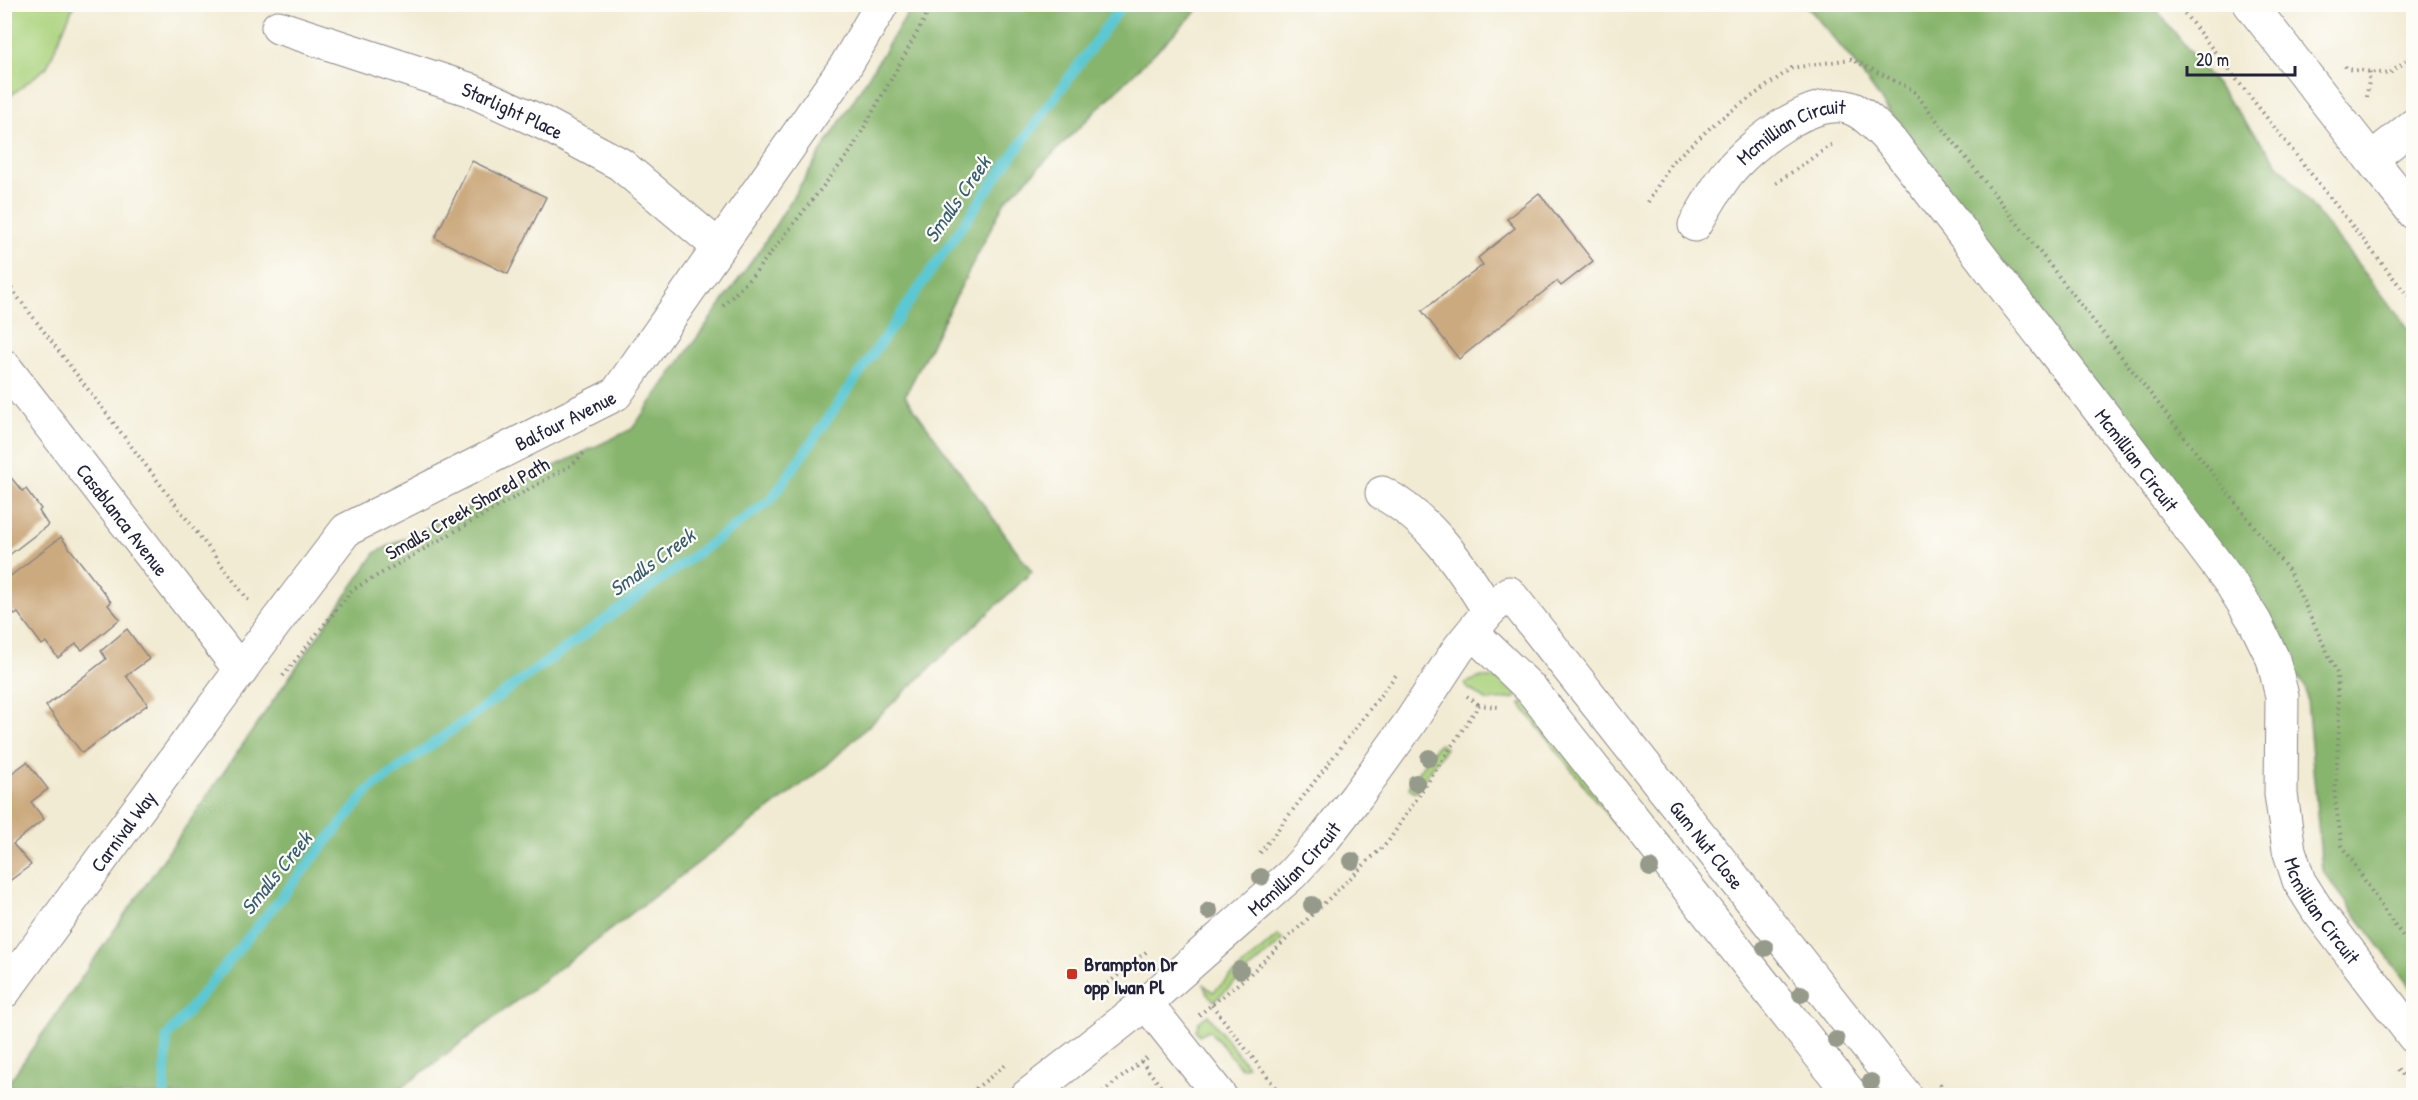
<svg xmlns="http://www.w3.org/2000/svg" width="2418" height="1100" viewBox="0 0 2418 1100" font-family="'Patrick Hand',sans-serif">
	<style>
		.green { fill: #abd37e; stroke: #667a5c; stroke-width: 1.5 }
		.forest { fill: #88b56d; stroke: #556c54; stroke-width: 1.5 }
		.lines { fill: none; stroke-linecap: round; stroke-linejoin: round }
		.stream { stroke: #5bc8d3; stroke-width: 10 }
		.building { fill: #ccaa7f }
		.street-casing { stroke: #8a8687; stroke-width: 35 }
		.path { stroke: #8a8687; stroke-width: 4; stroke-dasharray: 1.5 4.5; stroke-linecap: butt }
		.street { stroke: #fff; stroke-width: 33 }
		.tree { fill: #969a8a }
		.poi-dot { fill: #c8321e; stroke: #fdfcf7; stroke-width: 2 }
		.labels { text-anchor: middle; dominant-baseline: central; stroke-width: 4.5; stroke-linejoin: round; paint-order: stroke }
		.street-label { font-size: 20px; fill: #22223b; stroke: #fdfcf7 }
		.poi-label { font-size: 20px; font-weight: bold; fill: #22223b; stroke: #fdfcf7; text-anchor: start }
		.water-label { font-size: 21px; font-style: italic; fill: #365c70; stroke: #fdfcf7 }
	</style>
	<rect width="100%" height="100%" fill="#fdfcf7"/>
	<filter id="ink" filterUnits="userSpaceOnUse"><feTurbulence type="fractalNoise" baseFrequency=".0167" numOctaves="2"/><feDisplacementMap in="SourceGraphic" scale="12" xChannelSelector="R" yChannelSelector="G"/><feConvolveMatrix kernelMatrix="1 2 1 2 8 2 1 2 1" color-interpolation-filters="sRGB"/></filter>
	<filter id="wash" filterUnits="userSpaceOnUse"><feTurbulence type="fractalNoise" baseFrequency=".008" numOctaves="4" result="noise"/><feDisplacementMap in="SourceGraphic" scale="24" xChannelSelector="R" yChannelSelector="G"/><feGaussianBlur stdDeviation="1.35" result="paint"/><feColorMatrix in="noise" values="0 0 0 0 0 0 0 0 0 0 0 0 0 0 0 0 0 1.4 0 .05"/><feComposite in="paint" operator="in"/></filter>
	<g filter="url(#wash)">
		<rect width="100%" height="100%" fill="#f2ebd3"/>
		<!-- green -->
		<g class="green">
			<path d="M5 4 74 5 47 67 5 100Z"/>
			<path d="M1482 677 1504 680 1519 692 1516 698 1488 701 1467 688 1465 683Z"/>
			<path d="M1527 702 1623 827 1619 830 1520 704Z"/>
			<path d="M1440 744 1446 748 1415 792 1409 788 1411 782 1437 745Z"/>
			<path d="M1278 935 1283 940 1214 1001 1206 992 1204 985 1213 992Z"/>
			<path d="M1208 1015 1247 1066 1241 1068 1209 1030 1199 1035 1196 1030 1199 1022Z"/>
		</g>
		<!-- forest -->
		<g class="forest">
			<path d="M913 5H1203L1005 201 905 396 1032 572 826 766 395 1093 396 1095H5V1088L376 552 632 429 761 248Z"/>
			<path d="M1806 5H2153L2413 334V991L2322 870 2306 688 1851 59Z"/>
		</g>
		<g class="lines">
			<!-- stream -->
			<path class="stream" d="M164 1096 167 1037 369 790 771 500 991 185 1123 4"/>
		</g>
		<g id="blocks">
			<!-- building -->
			<g class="building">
				<path d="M472 161 546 197 508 274 435 238Z"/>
				<path d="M1539 193 1593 261 1561 286 1557 281 1459 359 1422 311 1483 265 1478 258 1515 228 1507 219Z"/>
				<path d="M4 469 22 491 26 489 41 509 39 511 48 525 4 559Z"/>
				<path d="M61 537 111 602 108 605 120 619 82 650 76 644 58 658 46 642 42 645 18 613 15 615 4 602V581Z"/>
				<path d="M127 629 149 659 126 676 148 704 82 753 46 706 106 659 101 651Z"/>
				<path d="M27 762 48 789 31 802 44 819 13 844 31 865 4 885V779Z"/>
			</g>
		</g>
	</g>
	<g filter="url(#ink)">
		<use href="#blocks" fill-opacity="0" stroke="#8a8687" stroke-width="1.5"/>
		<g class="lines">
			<defs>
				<g id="street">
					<path d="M2250 4 2371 159"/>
					<path id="s1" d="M278 27 468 89 545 124 620 164 719 247"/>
					<path d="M2414 125 2371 159 2414 213"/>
					<path id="s2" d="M1695 225C1705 208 1715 190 1727 174 1749 146 1815 92 1853 109 1870 117 1882 133 1895 146L2125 443 2230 582 2255 622 2273 659 2282 696 2281 794 2289 850 2299 881 2318 911 2414 1037"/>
					<path id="s3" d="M4 366 241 671"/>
					<path d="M1382 493C1431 520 1461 565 1489 611"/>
					<path d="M1473 633 1531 689 1852 1096"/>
					<path id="s4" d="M4 992 270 630 346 530 616 394 845 67 882 4"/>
					<path d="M1146 1003 1220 1096"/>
					<path id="s5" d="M1027 1096 1146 1003 1291 875 1324 839 1357 796 1409 724 1459 648 1489 611 1509 593 1906 1096"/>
				</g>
			</defs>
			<!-- street casing -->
			<use href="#street" class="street-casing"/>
			<!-- path -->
			<g class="path">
				<path d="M2177 4 2414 304"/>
				<path d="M2345 66 2347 69 2389 74 2414 55"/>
				<path d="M2367 97 2370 71"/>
				<path d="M1776 183 1834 143"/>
				<path d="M1648 202 1672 162 1720 119 1792 68 1851 59 1913 90 2289 571 2337 673 2339 726 2335 799 2342 845 2387 915 2414 951"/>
				<path d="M4 279 249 601"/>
				<path d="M723 306 754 274 851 151 933 4"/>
				<path d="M283 676 352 590 573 464 586 451"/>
				<path d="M1467 696 1479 705"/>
				<path d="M1260 853 1396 675"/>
				<path d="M1094 995 1146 952"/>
				<path d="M1212 1005 1282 1096"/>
				<path d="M1199 1015 1249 975 1388 842 1479 705 1498 707"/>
				<path d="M1141 1061 1168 1096"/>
				<path d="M2398 1069 2414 1089"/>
				<path d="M1940 1084 1949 1096"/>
				<path d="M966 1096 1006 1065"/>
				<path d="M1098 1096 1147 1057"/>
			</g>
			<!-- street -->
			<use href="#street" class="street"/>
		</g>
		<!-- trees -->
		<g class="tree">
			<circle cx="1429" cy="758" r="9"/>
			<circle cx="1416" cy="783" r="9"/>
			<circle cx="1352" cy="861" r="9"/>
			<circle cx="1650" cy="868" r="9"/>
			<circle cx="1261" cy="877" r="9"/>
			<circle cx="1312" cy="905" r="9"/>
			<circle cx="1209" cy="911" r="9"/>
			<circle cx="1765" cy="948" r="9"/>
			<circle cx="1240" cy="970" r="9"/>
			<circle cx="1801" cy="994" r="9"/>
			<circle cx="1836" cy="1040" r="9"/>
			<circle cx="1871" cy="1082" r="9"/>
		</g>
	</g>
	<!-- markers -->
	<rect class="poi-dot" x="1066" y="968" width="12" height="12" rx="3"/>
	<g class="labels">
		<!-- street labels -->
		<g class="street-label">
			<text stroke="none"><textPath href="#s1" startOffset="249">Starlight Place</textPath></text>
			<text stroke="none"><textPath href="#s2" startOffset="140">Mcmillian Circuit</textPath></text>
			<text stroke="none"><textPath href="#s4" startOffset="820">Balfour Avenue</textPath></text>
			<text stroke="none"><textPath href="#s2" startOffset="662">Mcmillian Circuit</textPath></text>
			<text transform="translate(467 508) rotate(-30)">Smalls Creek Shared Path</text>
			<text stroke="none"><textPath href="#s3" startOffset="194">Casablanca Avenue</textPath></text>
			<text stroke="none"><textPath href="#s4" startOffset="200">Carnival Way</textPath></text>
			<text stroke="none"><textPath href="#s5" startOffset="1022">Gum Nut Close</textPath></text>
			<text stroke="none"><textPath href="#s5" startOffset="351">Mcmillian Circuit</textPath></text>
			<text stroke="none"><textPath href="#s2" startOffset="1166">Mcmillian Circuit</textPath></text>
		</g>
		<!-- poi labels -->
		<g class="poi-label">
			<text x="1084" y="963">Brampton Dr<tspan x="1084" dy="23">opp Iwan Pl</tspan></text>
		</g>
		<!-- water labels -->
		<g class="water-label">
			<text transform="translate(957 199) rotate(-55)">Smalls Creek</text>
			<text transform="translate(652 562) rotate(-36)">Smalls Creek</text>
			<text transform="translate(276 873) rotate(-51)">Smalls Creek</text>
		</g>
	</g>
	<!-- margin -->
	<rect width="2418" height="1100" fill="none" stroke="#fdfcf7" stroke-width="24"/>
	<!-- scale -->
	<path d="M2187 66v9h108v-9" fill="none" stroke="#22223b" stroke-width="3"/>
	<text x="2196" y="66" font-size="18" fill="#22223b" stroke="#fdfcf7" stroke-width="4.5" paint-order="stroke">20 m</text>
</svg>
